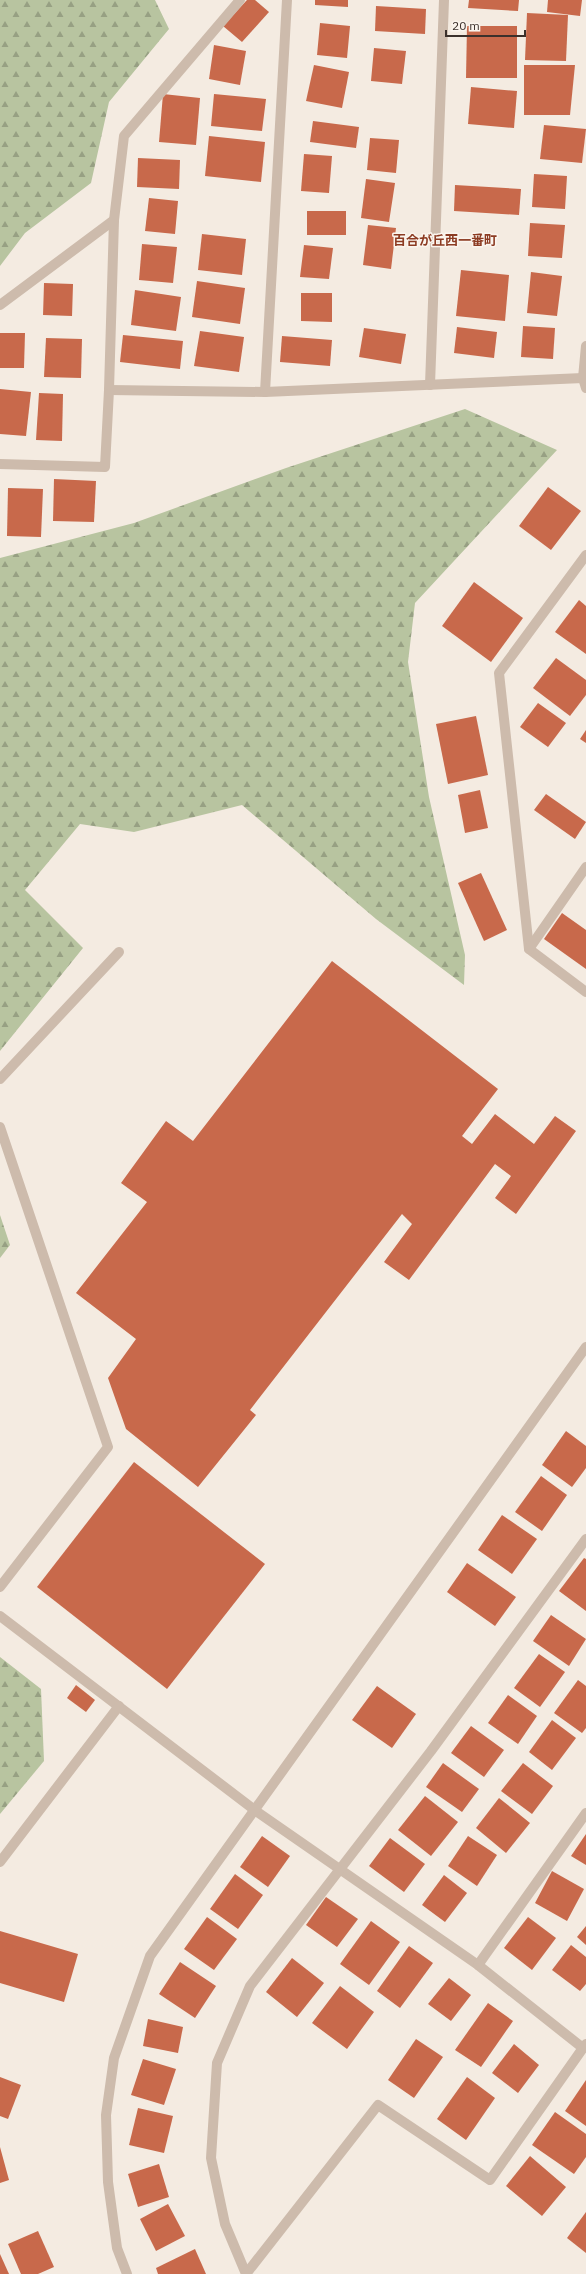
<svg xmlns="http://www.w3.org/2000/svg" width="586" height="2274" viewBox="0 0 586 2274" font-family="'IBM Plex Sans','Noto Sans JP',sans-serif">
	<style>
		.forest { fill: url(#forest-firs) }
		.building { fill: #c8694b }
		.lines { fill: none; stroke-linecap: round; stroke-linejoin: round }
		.minor { stroke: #cdbbac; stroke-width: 10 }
		.labels { text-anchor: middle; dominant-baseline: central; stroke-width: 3; stroke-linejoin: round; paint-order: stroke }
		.quarter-label { font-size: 13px; font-weight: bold; fill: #8c3b22; stroke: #fbf5ee }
	</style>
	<defs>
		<pattern id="forest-firs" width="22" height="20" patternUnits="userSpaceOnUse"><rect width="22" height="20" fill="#b8c4a0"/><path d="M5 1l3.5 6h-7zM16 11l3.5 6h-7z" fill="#97a083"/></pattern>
	</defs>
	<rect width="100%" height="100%" fill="#f4ebe1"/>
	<!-- forest -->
	<g class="forest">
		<path d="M0 0H155L169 29 109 102 91 183 25 233 0 266Z"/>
		<path d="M465 409 557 450 415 603 408 662 429 797 465 955 464 985 376 919 242 805 134 832 80 824 25 890 83 948 0 1051V558L134 523 286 468Z"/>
		<path d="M0 1215 10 1245 0 1258Z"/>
		<path d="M0 1657 41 1689 44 1761 0 1814Z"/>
	</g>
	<!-- building -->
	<g class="building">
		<path d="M247 0H255L269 12 242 42 223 26Z"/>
		<path d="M315 0H348V7L315 5Z"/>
		<path d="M469 0H519L518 11 468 8Z"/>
		<path d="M548 0H582L580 16 547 12Z"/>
		<path d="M376 6 426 9 425 34 375 31Z"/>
		<path d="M527 13 568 15 566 61 525 60Z"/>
		<path d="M320 23 350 26 347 58 317 55Z"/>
		<path d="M467 26H517V78H466Z"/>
		<path d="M214 45 246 51 240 85 209 79Z"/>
		<path d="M374 48 406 51 402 84 371 81Z"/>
		<path d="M314 65 349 72 342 108 306 101Z"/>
		<path d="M524 65H575L570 115H524Z"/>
		<path d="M471 87 517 91 514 128 468 124Z"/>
		<path d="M163 94 200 98 196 145 159 142Z"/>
		<path d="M214 94 266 99 262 131 211 126Z"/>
		<path d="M313 121 359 127 356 148 310 142Z"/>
		<path d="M544 125 586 129 582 163 540 159Z"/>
		<path d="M209 136 265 142 261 182 205 176Z"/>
		<path d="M370 138 399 140 396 173 367 170Z"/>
		<path d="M304 154 332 156 329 193 301 191Z"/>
		<path d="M138 158 180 160 179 189 137 187Z"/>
		<path d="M534 174 567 176 565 209 532 207Z"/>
		<path d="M366 179 395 183 389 222 361 218Z"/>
		<path d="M455 185 521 189 519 215 454 211Z"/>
		<path d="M149 198 178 201 175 234 145 231Z"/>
		<rect x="307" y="211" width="39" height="24"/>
		<path d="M530 223 565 225 562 258 528 256Z"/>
		<path d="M368 225 396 228 391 269 363 265Z"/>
		<path d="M202 234 246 239 242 275 198 270Z"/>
		<path d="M142 244 177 247 173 283 139 280Z"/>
		<path d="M304 245 333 248 329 279 300 277Z"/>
		<path d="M461 270 509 275 505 321 456 316Z"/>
		<path d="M531 272 562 276 557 316 527 313Z"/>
		<path d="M197 281 245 288 240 324 192 317Z"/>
		<path d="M44 283 73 284 72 316 43 315Z"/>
		<path d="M135 290 181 297 176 331 131 325Z"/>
		<path d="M301 293H332V322L301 321Z"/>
		<path d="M523 326 555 328 553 359 521 357Z"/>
		<path d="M457 327 497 332 494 358 454 353Z"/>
		<path d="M364 328 406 334 401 364 359 357Z"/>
		<path d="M200 331 244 337 239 372 194 366Z"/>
		<path d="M0 333H25L24 368H0Z"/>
		<path d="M123 335 183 341 180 369 120 362Z"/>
		<path d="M282 336 332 340 330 366 280 362Z"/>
		<path d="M46 338 82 339 81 378 44 377Z"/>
		<path d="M0 389 31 392 26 436 0 434Z"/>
		<path d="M39 393 63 394 62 441 36 440Z"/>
		<path d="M54 479 96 481 94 522 53 521Z"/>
		<path d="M548 487 581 511 551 550 519 526Z"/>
		<path d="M8 488 43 489 41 537 7 536Z"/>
		<path d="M474 582 523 618 491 662 442 626Z"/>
		<path d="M579 600 586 606V654L555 632Z"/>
		<path d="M556 658 586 680V695L570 716 533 688Z"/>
		<path d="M538 703 566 723 548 747 520 727Z"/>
		<path d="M476 716 488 775 448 784 436 724Z"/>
		<path d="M586 730V743L580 739Z"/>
		<path d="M480 790 488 828 465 833 458 795Z"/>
		<path d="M546 794 586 822 575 839 534 810Z"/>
		<path d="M481 873 507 930 484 941 458 883Z"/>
		<path d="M562 913 586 930V969L544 939Z"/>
		<path d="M332 961 498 1089 462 1136 472 1144 495 1114 534 1144 555 1116 576 1131 516 1214 495 1198 511 1176 495 1164 409 1280 384 1262 412 1224 402 1214 250 1410 256 1415 198 1487 126 1429 108 1378 136 1339 76 1293 147 1202 121 1183 166 1121 193 1141Z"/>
		<path d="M566 1431 586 1446V1468L572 1487 542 1465Z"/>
		<path d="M134 1462 265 1564 167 1689 37 1587Z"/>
		<path d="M541 1476 567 1495 542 1531 515 1512Z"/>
		<path d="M502 1515 537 1539 512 1574 478 1550Z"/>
		<path d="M584 1558 586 1559V1611L559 1591Z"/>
		<path d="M467 1563 516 1597 495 1626 447 1592Z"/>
		<path d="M551 1615 586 1639 569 1666 533 1641Z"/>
		<path d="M539 1654 565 1672 540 1707 514 1688Z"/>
		<path d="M578 1680 586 1686V1728L582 1733 554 1713Z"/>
		<path d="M76 1685 95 1700 86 1712 67 1698Z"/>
		<path d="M377 1686 416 1714 392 1748 352 1720Z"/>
		<path d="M508 1695 537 1716 518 1744 488 1723Z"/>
		<path d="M552 1720 576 1738 552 1770 529 1752Z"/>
		<path d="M471 1726 504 1750 484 1777 451 1753Z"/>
		<path d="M443 1763 479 1789 462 1812 426 1787Z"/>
		<path d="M523 1763 553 1786 532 1814 501 1791Z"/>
		<path d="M425 1796 458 1822 431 1856 398 1830Z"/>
		<path d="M499 1798 530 1823 506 1853 476 1828Z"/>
		<path d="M586 1834V1865L571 1856Z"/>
		<path d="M262 1836 290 1856 268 1887 240 1867Z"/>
		<path d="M468 1836 497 1855 477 1886 448 1866Z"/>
		<path d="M390 1838 425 1864 404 1892 369 1866Z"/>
		<path d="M552 1871 584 1889 567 1921 535 1903Z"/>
		<path d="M235 1874 263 1895 238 1929 210 1909Z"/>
		<path d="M444 1875 467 1893 445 1922 422 1905Z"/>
		<path d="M326 1897 358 1919 337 1947 306 1925Z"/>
		<path d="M207 1917 237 1939 214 1970 184 1949Z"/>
		<path d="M528 1917 556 1938 532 1970 504 1948Z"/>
		<path d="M371 1921 400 1942 369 1985 340 1964Z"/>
		<path d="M586 1926V1945L577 1937Z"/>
		<path d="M0 1931 78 1954 64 2002 0 1983Z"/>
		<path d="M571 1945 586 1957V1984L580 1991 552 1970Z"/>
		<path d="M409 1946 433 1963 400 2008 377 1991Z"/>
		<path d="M292 1958 324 1983 297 2017 266 1992Z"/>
		<path d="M180 1962 216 1986 195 2018 159 1994Z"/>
		<path d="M449 1978 471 1995 451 2021 428 2004Z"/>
		<path d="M340 1986 374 2012 347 2049 312 2023Z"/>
		<path d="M488 2003 513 2021 481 2067 455 2050Z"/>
		<path d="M148 2019 183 2027 178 2053 143 2046Z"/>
		<path d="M416 2039 443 2057 414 2098 388 2080Z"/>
		<path d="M514 2044 539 2065 518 2093 492 2073Z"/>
		<path d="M143 2059 176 2069 164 2105 131 2095Z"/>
		<path d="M0 2077 21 2085 8 2119 0 2116Z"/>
		<path d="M467 2077 495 2098 466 2140 437 2119Z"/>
		<path d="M586 2080V2126L565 2111Z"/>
		<path d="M138 2108 173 2116 164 2153 129 2145Z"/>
		<path d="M555 2112 586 2134V2157L574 2174 532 2145Z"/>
		<path d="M0 2147 9 2180 0 2183Z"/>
		<path d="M530 2156 566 2187 542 2216 506 2186Z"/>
		<path d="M159 2164 169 2197 138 2207 128 2174Z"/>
		<path d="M168 2204 185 2236 156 2251 140 2219Z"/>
		<path d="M586 2212V2253L567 2238Z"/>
		<path d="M38 2231 54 2267 38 2274H21L8 2244Z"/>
		<path d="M195 2249 206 2274H158L156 2268Z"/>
		<path d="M0 2254 9 2274H0Z"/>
	</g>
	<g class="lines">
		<!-- minor -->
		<g class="minor">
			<path d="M0 305 114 220"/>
			<path d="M586 346 583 378 586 388"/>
			<path d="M430 385 444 0"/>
			<path d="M109 390 265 392 583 378"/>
			<path d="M265 392 287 0"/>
			<path d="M0 464 105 467 109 390 114 220 124 136 240 0"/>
			<path d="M586 555 499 673 529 949 586 992"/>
			<path d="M529 949 586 867"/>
			<path d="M0 1079 119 952"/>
			<path d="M0 1127 108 1447 0 1587"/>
			<path d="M0 1616 256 1811 478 1965 583 2048 586 2044"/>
			<path d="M0 1862 119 1706"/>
			<path d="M478 1965 586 1813"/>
			<path d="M127 2274 117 2248 108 2182 106 2115 114 2058 150 1956 586 1347"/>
			<path d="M246 2274 225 2224 211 2158 217 2063 250 1986 431 1751 586 1539"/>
			<path d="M246 2274 378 2105 490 2180 583 2048"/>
		</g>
	</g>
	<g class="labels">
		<!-- quarter labels -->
		<g class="quarter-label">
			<text x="445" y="240">百合が丘西一番町</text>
		</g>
	</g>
	<!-- scale -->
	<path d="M446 30v6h79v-6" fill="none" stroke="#3b302b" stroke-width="2"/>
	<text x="452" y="30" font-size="12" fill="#3b302b" stroke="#fbf5ee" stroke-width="3" paint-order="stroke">20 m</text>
</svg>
